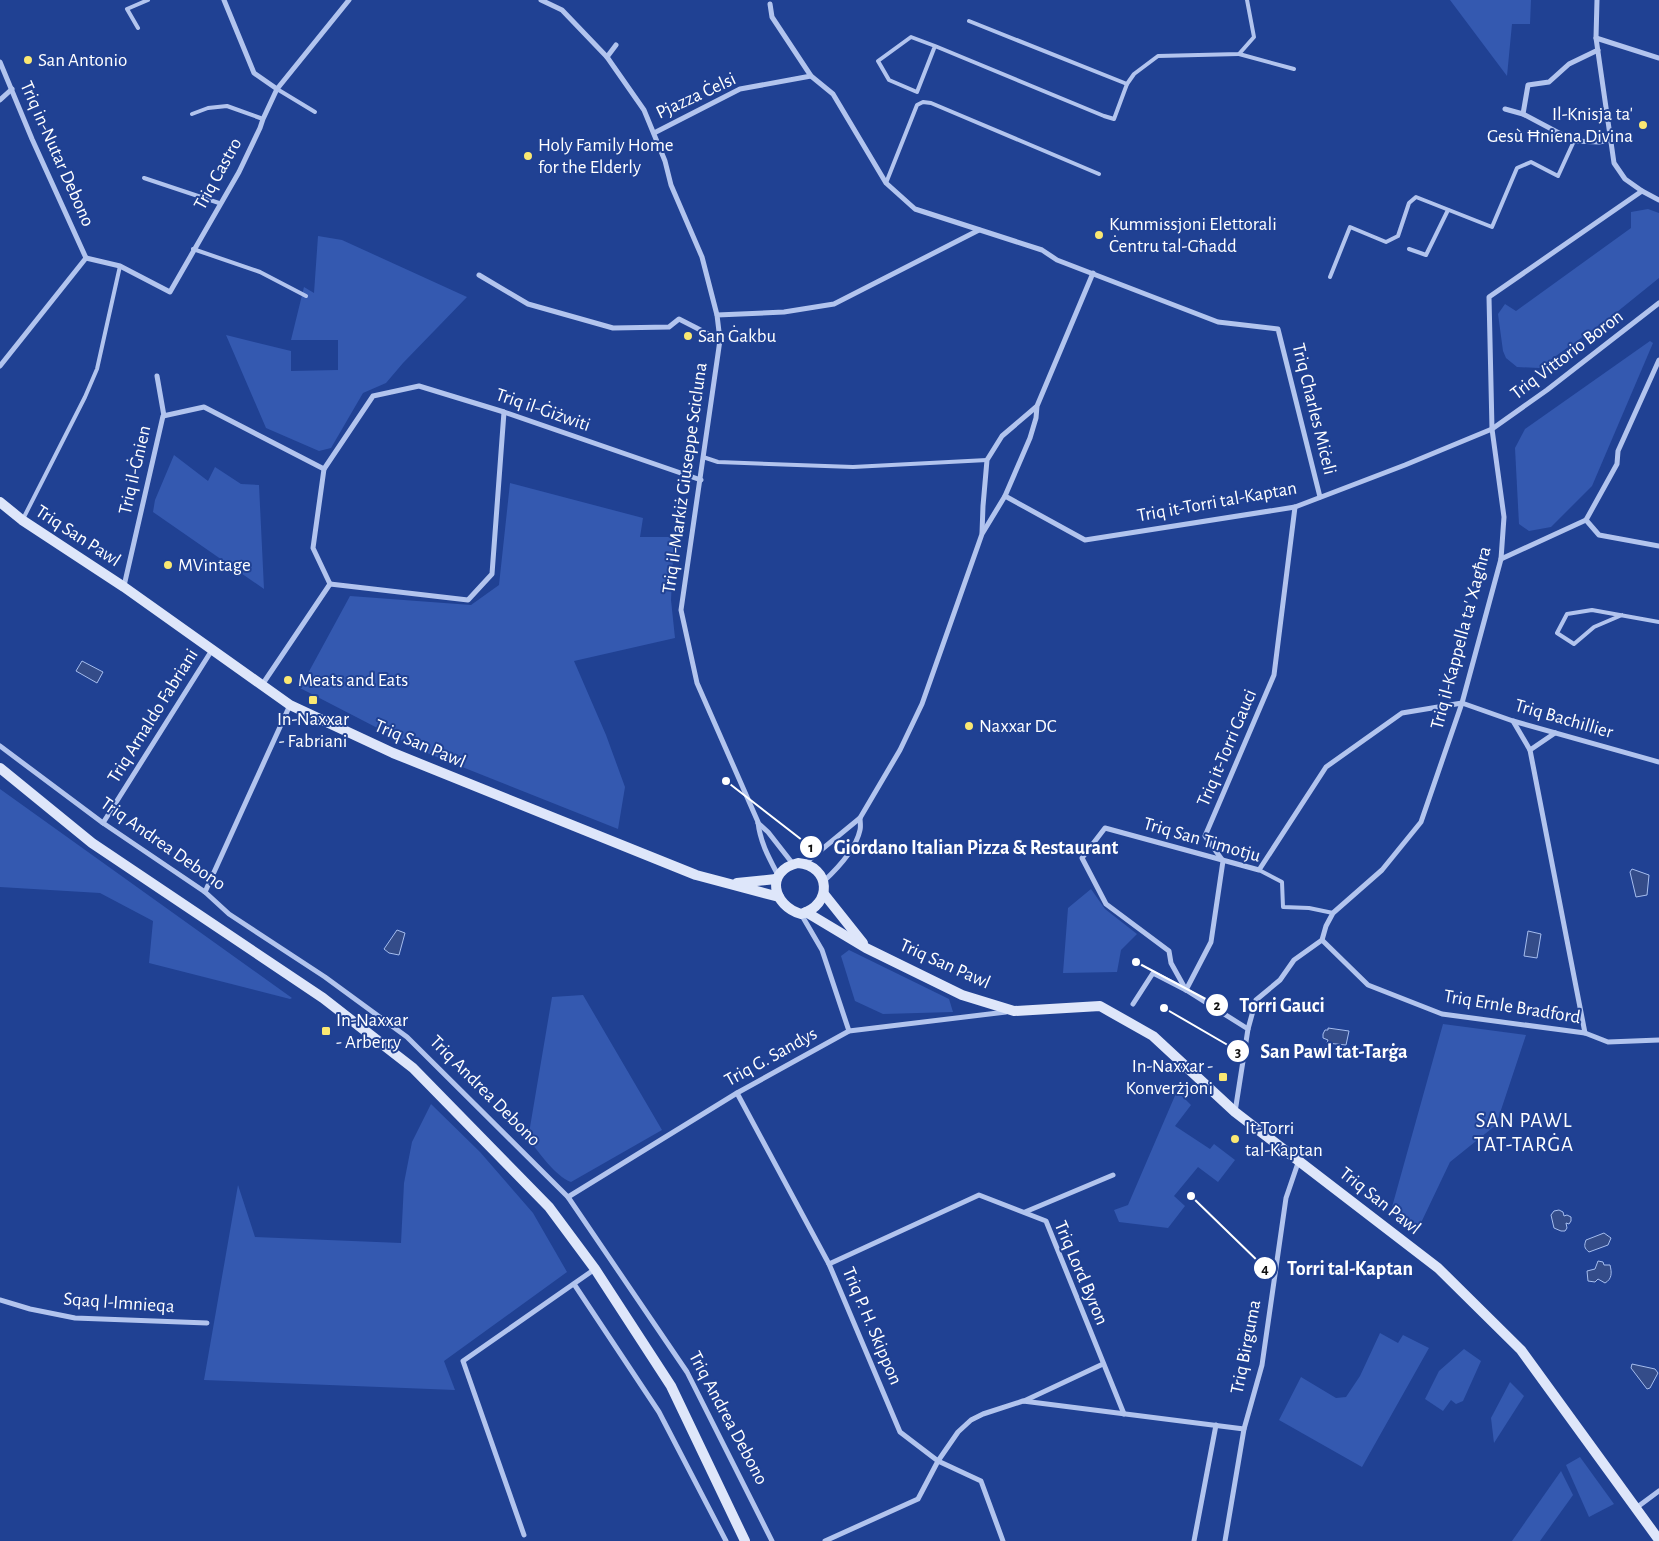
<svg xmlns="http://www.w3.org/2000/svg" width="1659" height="1541" viewBox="0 0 1659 1541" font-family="'Alegreya Sans',sans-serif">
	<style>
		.green { fill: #3459b0 }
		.water { fill: #344c89; stroke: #a5bdef }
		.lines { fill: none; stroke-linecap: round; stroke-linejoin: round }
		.service { stroke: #b2c4ee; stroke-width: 4 }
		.minor { stroke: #b2c4ee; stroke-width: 5 }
		.secondary { stroke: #dee6fa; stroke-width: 10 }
		.poi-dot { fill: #fbe872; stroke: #204193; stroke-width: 2 }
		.labels { text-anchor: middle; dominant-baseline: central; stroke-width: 4; stroke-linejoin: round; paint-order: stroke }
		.poi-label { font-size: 19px; fill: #fff; stroke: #204193; text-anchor: start }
		.street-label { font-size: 19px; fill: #fff; stroke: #204193 }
		.quarter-label { font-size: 21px; letter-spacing: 1px; fill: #fff; stroke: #204193 }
		.leader { fill: none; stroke: #fff; stroke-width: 2 }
		.callout-dot { fill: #fff; stroke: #204193; stroke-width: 2 }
		.mark-label { font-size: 15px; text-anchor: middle; font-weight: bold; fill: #111 }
		.callout-label { font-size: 20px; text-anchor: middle; font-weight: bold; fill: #fff; stroke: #204193; stroke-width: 4; stroke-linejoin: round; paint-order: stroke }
	</style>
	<rect width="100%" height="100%" fill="#204193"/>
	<!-- green -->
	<g class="green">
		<path d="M1450 0H1531L1530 24H1512L1507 76Z"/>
		<path d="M1648 209 1659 213V278L1612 316 1539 368 1517 367 1506 358 1503 351 1498 314 1505 304 1516 311 1631 228V212Z"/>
		<path d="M318 236 342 240 467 297 403 363 386 383 363 393 331 448 319 451 266 428 226 335 291 351V371L338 370V340H291L304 287 314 293Z"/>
		<path d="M1650 341 1653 343 1592 486 1551 527 1529 531 1519 524 1515 448 1525 429Z"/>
		<path d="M174 455 208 481 215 467 241 484 259 485 264 589 153 512 155 500Z"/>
		<path d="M510 483 643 518 640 537H674L671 600 675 638 574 661 606 735 625 787 618 829 422 751 300 688 350 596 471 605 499 585Z"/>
		<path d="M0 789 292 998 290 999 149 963 153 921 100 893 0 887Z"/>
		<path d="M1091 889 1105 909 1137 934 1121 950 1117 972 1063 973 1068 908Z"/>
		<path d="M849 950 949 999 953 1012 883 1014 855 1001 841 956Z"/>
		<path d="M583 995 662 1130 571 1182C555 1176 539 1152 528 1139L552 997Z"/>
		<path d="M1443 1024 1526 1035 1496 1125 1450 1162 1419 1227 1392 1207Z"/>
		<path d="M1177 1091 1191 1105 1175 1126 1210 1149 1214 1144 1235 1160 1218 1182 1198 1167 1174 1196 1185 1206 1168 1228 1119 1222 1114 1210 1128 1205Z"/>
		<path d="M431 1104 480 1152 533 1213 567 1272 444 1361 455 1390 204 1380 238 1185 255 1237 401 1243 404 1183 412 1142Z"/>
		<path d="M1380 1333 1398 1343 1403 1335 1429 1348 1362 1467 1279 1420 1301 1377 1336 1398 1346 1397 1360 1376Z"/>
		<path d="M1464 1349 1481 1361 1463 1401 1456 1404 1451 1400 1443 1411 1425 1399 1439 1371Z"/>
		<path d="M1510 1382 1524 1396 1494 1443 1491 1418Z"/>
		<path d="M1580 1457 1614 1504 1589 1517 1566 1465Z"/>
		<path d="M1561 1471 1573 1495 1540 1541H1512Z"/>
	</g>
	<!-- water -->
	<g class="water">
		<path d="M82 661 103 672 97 683 76 671Z"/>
		<path d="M1632 869 1649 875 1647 895 1636 897 1630 872Z"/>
		<path d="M397 930 405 933 399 955 389 953 384 949Z"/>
		<path d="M1528 931 1541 934 1537 958 1524 956Z"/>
		<path d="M1328 1028 1349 1031 1346 1045 1327 1043 1328 1040 1323 1038V1034L1325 1030H1328Z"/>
		<path d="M1559 1210 1563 1212 1564 1216 1567 1215 1571 1217V1221L1569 1224 1566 1223 1567 1228 1565 1231H1561L1554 1228 1551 1215 1554 1211Z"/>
		<path d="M1604 1233 1611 1238 1608 1245 1589 1252C1584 1248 1584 1246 1586 1240Z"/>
		<path d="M1598 1261 1603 1262 1604 1265H1610C1612 1273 1612 1279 1605 1283L1598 1279 1595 1282 1588 1281 1587 1271 1595 1269Z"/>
		<path d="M1632 1364 1655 1369 1658 1373 1650 1388 1647 1389 1631 1368Z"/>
	</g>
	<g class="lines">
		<!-- service -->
		<g class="service">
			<path d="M969 21 1127 84"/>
			<path d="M138 28 127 9 148 0"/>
			<path d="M935 46 917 92 889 80 878 61 911 37 935 46 1104 116 1114 119 1127 84 1134 74 1158 56 1239 54 1254 37 1247 0"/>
			<path d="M1239 54 1294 69"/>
			<path d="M277 89 315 112"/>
			<path d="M192 114 208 108 227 106 263 119"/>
			<path d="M144 178 219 203"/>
			<path d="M886 183 917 105 923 102 931 103 1099 174"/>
			<path d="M193 249 260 272 306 296"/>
			<path d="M1409 249 1426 255 1448 210"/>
			<path d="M1330 277 1350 227 1386 242 1398 236 1409 203 1416 197 1492 227 1517 168 1531 162 1558 176 1574 141"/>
			<path d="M703 457 718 462 853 467 987 460"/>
			<path d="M23 519 85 397 97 369 120 266"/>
			<path d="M1622 615 1594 627 1574 644 1557 633 1567 614 1592 610 1659 622"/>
			<path d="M1259 870 1282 882 1283 907 1309 908 1333 913"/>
		</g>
		<!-- minor -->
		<g class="minor">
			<path d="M224 0 254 73 277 89"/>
			<path d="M541 0 562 10 607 57 644 110 665 161 671 185 702 257 717 315 720 340 681 610 697 683 758 822C760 842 769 858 778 875"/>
			<path d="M1597 0 1596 38 1614 163 1625 179 1642 191"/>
			<path d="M770 4 772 17 811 76 833 94 886 183 915 209 1042 250 1057 260 1218 322 1278 329 1320 497"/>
			<path d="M1596 38 1659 58"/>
			<path d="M607 57 616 45"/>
			<path d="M0 62 32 139 86 258"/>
			<path d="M0 100 12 89"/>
			<path d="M1505 109 1523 114 1574 141 1599 142 1611 140"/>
			<path d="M1523 114 1528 85 1549 82 1569 64 1598 50"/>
			<path d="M654 133 740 89 811 76"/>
			<path d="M86 258 120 266 170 292 239 172 260 128 263 119 277 89 349 0"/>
			<path d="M479 275 528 304 613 328 669 327 679 319 720 340"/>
			<path d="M717 315 784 312 834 304 979 230"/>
			<path d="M0 366 86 258"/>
			<path d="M157 376 164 416"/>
			<path d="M1005 496 1085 540 1295 507 1405 465 1492 429 1547 390 1659 303"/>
			<path d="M1586 520 1599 535 1659 546"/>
			<path d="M982 533 983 506 987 460 1002 436 1036 407"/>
			<path d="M1501 559 1586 520 1617 464 1618 451 1659 360"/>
			<path d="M330 584 313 548 324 469 373 396 419 386 504 412 701 480"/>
			<path d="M330 584 468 600 492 574 504 412"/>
			<path d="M124 586 163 416 204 407 324 469"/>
			<path d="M262 685 330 584"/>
			<path d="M1513 721 1530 750 1585 1033"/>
			<path d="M0 746 103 823 205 892 229 914 325 977 407 1037 568 1197 687 1372 772 1541"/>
			<path d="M1530 750 1555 733"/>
			<path d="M103 823 212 650"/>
			<path d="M758 823 768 832 793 864"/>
			<path d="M804 864 860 818 900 750 922 704 982 534 1005 496 1030 438 1036 418 1037 406 1093 273"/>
			<path d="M823 882C837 869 856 849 860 830 861 826 860 821 860 818"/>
			<path d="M205 892 290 705"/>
			<path d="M801 914 822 950 849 1031"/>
			<path d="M1322 940 1368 985 1442 1014 1585 1033 1608 1042 1659 1040"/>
			<path d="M1186 990 1171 963 1169 951 1106 904 1082 858 1105 828 1259 870 1326 767 1402 713 1462 703 1513 721 1659 762"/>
			<path d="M1186 990 1211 942 1223 861 1205 836 1274 675 1295 507"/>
			<path d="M1133 1004 1153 973 1186 990 1248 1029 1235 1112"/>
			<path d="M1248 1029 1256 1000 1280 980 1294 960 1322 940 1326 926 1333 913 1382 870 1421 822 1462 703 1501 559 1504 517 1492 429 1489 297 1642 191 1659 200"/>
			<path d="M737 1093 829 1264 900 1432 938 1461 981 1481 1003 1541"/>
			<path d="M568 1197 737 1093 849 1031 1006 1012"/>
			<path d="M1025 1212 1113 1175"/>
			<path d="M829 1264 979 1195 1046 1221 1124 1414"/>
			<path d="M574 1284 659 1412 726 1541"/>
			<path d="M0 1300 30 1309 75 1318 207 1323"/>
			<path d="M1024 1401 1103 1364"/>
			<path d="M1636 1508 1659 1491"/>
			<path d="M524 1535 463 1361 595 1269"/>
			<path d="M825 1541 918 1499 938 1461 958 1432 971 1420 983 1414 1023 1401 1244 1429"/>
			<path d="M1194 1541 1216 1425"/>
			<path d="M1225 1541 1244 1429 1262 1365 1286 1198 1299 1160"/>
		</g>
		<!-- secondary -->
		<g class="secondary">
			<path d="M0 502 22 520 124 587 290 705 393 753 696 875 779 897"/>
			<path d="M0 768 92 843 323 998 413 1068 549 1207 595 1269 671 1386 745 1541"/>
			<path d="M798 863C831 866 833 905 801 914 773 906 764 871 798 863Z"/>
			<path d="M737 883 776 879"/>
			<path d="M824 894 863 943"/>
			<path d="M806 912 866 948 962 995 1014 1011 1100 1006 1153 1036 1235 1112 1438 1268 1521 1350 1659 1540"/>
		</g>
	</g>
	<!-- markers -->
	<g class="poi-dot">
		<circle cx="28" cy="60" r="5"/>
		<circle cx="1643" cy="125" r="5"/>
		<circle cx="528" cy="156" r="5"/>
		<circle cx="1099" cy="235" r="5"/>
		<circle cx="688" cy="336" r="5"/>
		<circle cx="168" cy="565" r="5"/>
		<circle cx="288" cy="680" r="5"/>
		<rect x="308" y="695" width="10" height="10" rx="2.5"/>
		<circle cx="969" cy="726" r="5"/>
		<rect x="321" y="1026" width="10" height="10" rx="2.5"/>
		<rect x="1218" y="1072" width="10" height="10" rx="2.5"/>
		<circle cx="1235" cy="1139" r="5"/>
	</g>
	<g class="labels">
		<!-- poi labels -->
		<g class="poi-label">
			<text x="38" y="60">San Antonio</text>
			<text x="1633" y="114" text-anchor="end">Il-Knisja ta'<tspan x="1633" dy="22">Gesù Ħniena Divina</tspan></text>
			<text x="538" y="145">Holy Family Home<tspan x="538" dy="22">for the Elderly</tspan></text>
			<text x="1109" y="224">Kummissjoni Elettorali<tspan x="1109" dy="22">Ċentru tal-Għadd</tspan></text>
			<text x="698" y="336">San Ġakbu</text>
			<text x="178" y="565">MVintage</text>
			<text x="298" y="680">Meats and Eats</text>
			<text x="313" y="719" text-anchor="middle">In-Naxxar<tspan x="313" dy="22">- Fabriani</tspan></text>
			<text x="979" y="726">Naxxar DC</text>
			<text x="336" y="1020">In-Naxxar<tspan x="336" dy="22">- Arberry</tspan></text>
			<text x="1213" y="1066" text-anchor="end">In-Naxxar -<tspan x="1213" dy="22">Konverżjoni</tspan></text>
			<text x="1245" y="1128">It-Torri<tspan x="1245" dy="22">tal-Kaptan</tspan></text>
		</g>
		<!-- street labels -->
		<g class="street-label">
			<text transform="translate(696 96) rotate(-25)">Pjazza Ċelsi</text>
			<text transform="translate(57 154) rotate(66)">Triq in-Nutar Debono</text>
			<text transform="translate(218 174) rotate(-61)">Triq Castro</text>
			<text transform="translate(1567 355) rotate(-37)">Triq Vittorio Boron</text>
			<text transform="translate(1314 409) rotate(76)">Triq Charles Miċeli</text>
			<text transform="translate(543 410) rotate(19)">Triq il-Ġiżwiti</text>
			<text transform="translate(135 470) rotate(-77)">Triq il-Ġnien</text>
			<text transform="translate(685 478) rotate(-82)">Triq il-Markiż Giuseppe Scicluna</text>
			<text transform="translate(1217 502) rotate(-10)">Triq it-Torri tal-Kaptan</text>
			<text transform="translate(78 536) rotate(33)">Triq San Pawl</text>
			<text transform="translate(1461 638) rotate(-75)">Triq il-Kappella ta' Xagħra</text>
			<text transform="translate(153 716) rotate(-58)">Triq Arnaldo Fabriani</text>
			<text transform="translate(1564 719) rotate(16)">Triq Bachillier</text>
			<text transform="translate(420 744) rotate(23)">Triq San Pawl</text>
			<text transform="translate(1227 748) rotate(-67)">Triq it-Torri Gauci</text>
			<text transform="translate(1202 840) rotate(16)">Triq San Timotju</text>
			<text transform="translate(163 844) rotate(35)">Triq Andrea Debono</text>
			<text transform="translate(945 964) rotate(24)">Triq San Pawl</text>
			<text transform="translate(1512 1007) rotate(9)">Triq Ernle Bradford</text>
			<text transform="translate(771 1057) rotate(-29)">Triq G. Sandys</text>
			<text transform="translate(485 1091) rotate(45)">Triq Andrea Debono</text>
			<text transform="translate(1380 1201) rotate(38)">Triq San Pawl</text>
			<text transform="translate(1081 1273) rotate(67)">Triq Lord Byron</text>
			<text transform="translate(119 1303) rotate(4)">Sqaq l-Imnieqa</text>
			<text transform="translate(872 1326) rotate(67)">Triq P. H. Skippon</text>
			<text transform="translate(1246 1347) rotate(-79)">Triq Birguma</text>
			<text transform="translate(728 1418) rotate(62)">Triq Andrea Debono</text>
		</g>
		<!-- quarter labels -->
		<g class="quarter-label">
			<text x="1524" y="1120">SAN PAWL<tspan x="1524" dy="24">TAT-TARĠA</tspan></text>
		</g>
	</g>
	<!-- callouts -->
	<path class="leader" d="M726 781L811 847M1136 962L1217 1005M1164 1008L1238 1051M1191 1196L1265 1268"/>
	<g class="callout-dot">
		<circle cx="726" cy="781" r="5"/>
		<circle cx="1136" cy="962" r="5"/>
		<circle cx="1164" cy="1008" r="5"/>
		<circle cx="1191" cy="1196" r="5"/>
		<circle cx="811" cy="847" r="12"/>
		<circle cx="1217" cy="1005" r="12"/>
		<circle cx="1238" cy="1051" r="12"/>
		<circle cx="1265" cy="1268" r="12"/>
	</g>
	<g class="mark-label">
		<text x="811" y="852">1</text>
		<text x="1217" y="1010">2</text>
		<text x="1238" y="1057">3</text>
		<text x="1265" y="1274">4</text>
	</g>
	<g class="callout-label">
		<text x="976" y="854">Giordano Italian Pizza &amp; Restaurant</text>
		<text x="1282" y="1012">Torri Gauci</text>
		<text x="1334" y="1058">San Pawl tat-Tarġa</text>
		<text x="1350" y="1275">Torri tal-Kaptan</text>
	</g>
</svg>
